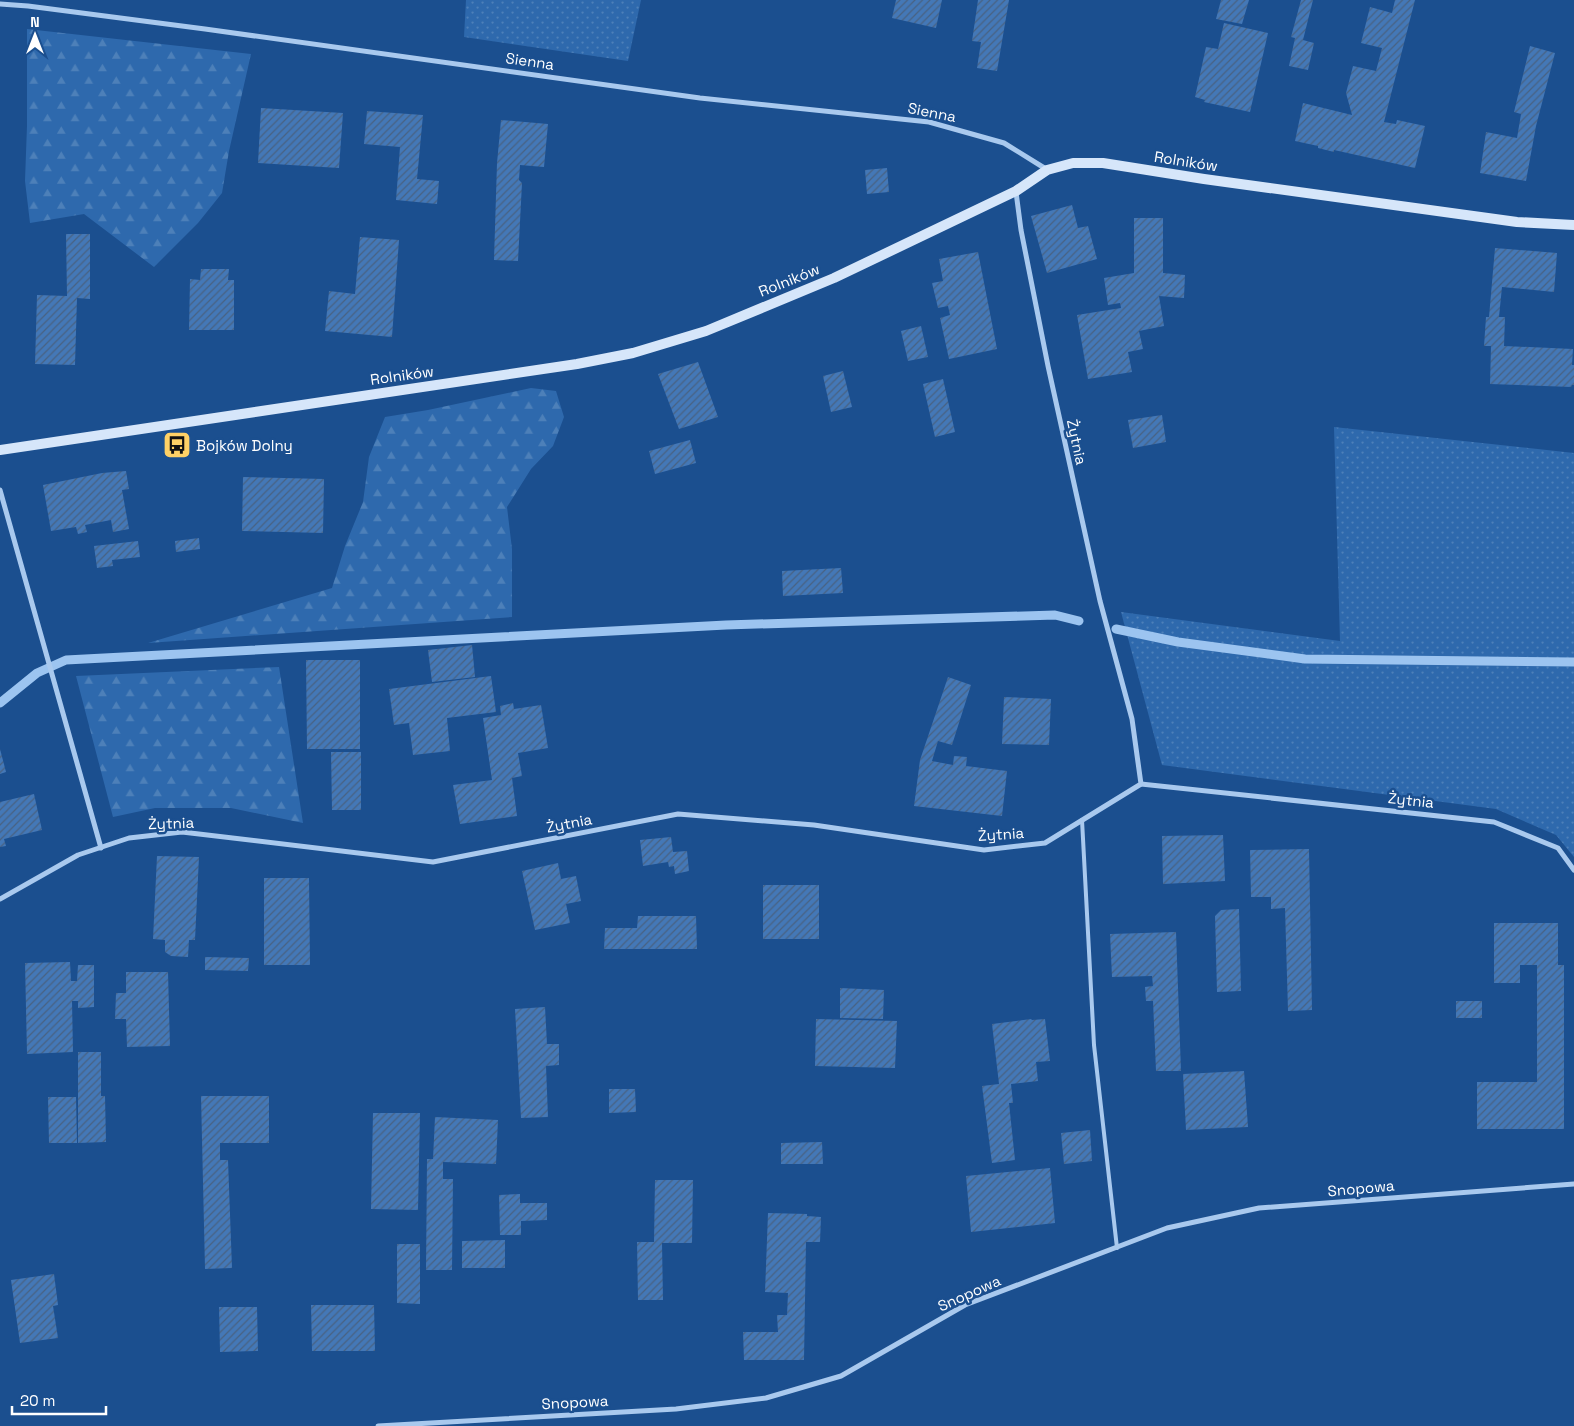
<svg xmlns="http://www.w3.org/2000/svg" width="1574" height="1426" viewBox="0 0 1574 1426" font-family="'Space Grotesk',sans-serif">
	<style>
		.grass { fill: url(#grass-dots) }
		.forest { fill: url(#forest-firs) }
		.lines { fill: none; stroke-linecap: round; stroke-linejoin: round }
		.stream { stroke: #9cc4f0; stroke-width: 9 }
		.building { fill: url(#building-hatch) }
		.lane { stroke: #a9c9ee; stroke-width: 4 }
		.street { stroke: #a9c9ee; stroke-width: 5 }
		.secondary { stroke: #d6e6fa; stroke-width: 10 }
		.labels { text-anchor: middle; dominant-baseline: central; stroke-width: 5; stroke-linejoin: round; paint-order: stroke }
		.street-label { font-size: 15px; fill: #fff; stroke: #1b4f8f }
		.poi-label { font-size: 15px; fill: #fff; stroke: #1b4f8f; text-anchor: start }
	</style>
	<defs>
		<pattern id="grass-dots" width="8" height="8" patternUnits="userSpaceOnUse" patternTransform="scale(1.25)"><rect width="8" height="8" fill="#2e69ad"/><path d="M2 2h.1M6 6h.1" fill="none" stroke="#4d80b9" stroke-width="1.8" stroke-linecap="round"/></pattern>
		<pattern id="forest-firs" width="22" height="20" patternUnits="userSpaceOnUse" patternTransform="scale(1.25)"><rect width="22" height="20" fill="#2e69ad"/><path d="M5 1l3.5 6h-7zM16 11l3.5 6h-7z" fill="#4d80b9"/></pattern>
		<pattern id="building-hatch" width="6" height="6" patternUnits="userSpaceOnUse" patternTransform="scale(1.25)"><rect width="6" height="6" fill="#4478b7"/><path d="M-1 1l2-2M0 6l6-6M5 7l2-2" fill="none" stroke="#486282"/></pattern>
	</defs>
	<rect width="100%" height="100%" fill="#1b4f8f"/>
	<!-- grass -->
	<g class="grass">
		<path d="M466 0H641L628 61 464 37Z"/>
		<path d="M1334 427 1574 453V857L1556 835 1496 809 1162 765 1121 612 1340 641Z"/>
	</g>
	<!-- forest -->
	<g class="forest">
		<path d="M27 29 251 54 229 151 222 193 198 223 154 267 84 214 30 223 25 181 27 126Z"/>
		<path d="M531 388 556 391 564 417 553 446 531 469 507 507 512 549V617L148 643 332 588 345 546 363 502 369 457 385 417 428 410Z"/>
		<path d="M279 667 303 823 231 808H155L113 817 76 676Z"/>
	</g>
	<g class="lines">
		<!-- stream -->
		<g class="stream">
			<path d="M1116 629 1178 642 1305 659 1574 662"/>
			<path d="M0 703 37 673 66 660 726 625 1055 615 1079 621"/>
		</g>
	</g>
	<!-- building -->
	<g class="building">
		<path d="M896 0H942L936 28 892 18Z"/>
		<path d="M978 0H1009L997 71 977 68 981 42 972 41Z"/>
		<path d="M1221 0H1249L1242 24 1216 19Z"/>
		<path d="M1301 0H1313L1303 40 1314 43 1308 70 1289 66 1295 38 1291 37Z"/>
		<path d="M1395 0H1415L1384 122 1396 124 1397 120 1425 126 1415 168 1334 150V152L1318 148V146L1295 141 1303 103 1352 115 1346 93 1353 66 1376 71 1382 48 1361 43 1370 7 1392 13Z"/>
		<path d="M1224 23 1268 33 1250 112 1204 102 1205 100 1195 97 1206 47 1218 49Z"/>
		<path d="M1530 46 1555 53 1536 126 1526 181 1480 173 1486 132 1517 138 1521 114 1514 112Z"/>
		<path d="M261 108 343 113 339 168 258 163Z"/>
		<path d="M367 111 423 115 417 179 439 181 437 204 396 200 400 147 364 144Z"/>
		<path d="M501 120 548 124 544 167 520 165 519 180 522 183 518 261 494 260 497 163Z"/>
		<path d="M887 168 889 192 867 194 865 170Z"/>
		<path d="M1072 205 1078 228 1088 226 1097 259 1047 273 1031 216Z"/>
		<path d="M1134 218H1163V273L1185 275 1184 298 1159 296 1164 326 1139 331 1143 349 1128 352 1132 372 1088 379 1077 315 1121 308 1120 303 1108 305 1104 278 1134 273Z"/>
		<path d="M66 234H90V299L77 298 75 365 35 364 37 295 67 296Z"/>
		<path d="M360 237 399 240 392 337 325 331 329 291 355 294Z"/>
		<path d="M1495 248 1557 253 1554 292 1502 287 1499 317H1505L1504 346 1573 349 1572 365H1574V385H1572L1571 387 1490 384 1491 346H1484L1486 317H1489Z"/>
		<path d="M978 252 997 349 949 359 940 318 950 315 948 306 938 308 932 283 943 281 939 259Z"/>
		<path d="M201 269H229L228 280H234V330H189L190 279 200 280Z"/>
		<path d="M921 326 928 357 908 361 901 331Z"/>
		<path d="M698 362 718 417 679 429 658 374Z"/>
		<path d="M843 371 852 407 831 412 823 376Z"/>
		<path d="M943 379 955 432 935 437 923 384Z"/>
		<path d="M1162 415 1166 442 1133 448 1128 420Z"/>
		<path d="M690 440 696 463 655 474 649 451Z"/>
		<path d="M126 471 129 489 122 490 129 529 113 532 111 520 85 525 87 532 78 534 76 527 51 531 43 485 102 473Z"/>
		<path d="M243 477 324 479 323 533 242 531Z"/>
		<path d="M199 538 200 549 176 552 175 541Z"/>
		<path d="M138 541 140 557 112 560 113 566 97 568 94 546Z"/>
		<path d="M841 568 843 593 783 596 782 571Z"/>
		<path d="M472 645 475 677 432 682 428 650Z"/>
		<path d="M306 660H360V749H307Z"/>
		<path d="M491 676 496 712 447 718 450 751 413 755 409 723 394 725 389 689Z"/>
		<path d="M948 677 971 685 952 745 938 741 932 761 953 765 954 756 967 757 966 766 1007 771 1002 816 914 806 920 760Z"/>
		<path d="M1004 697 1051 699 1049 745 1002 744Z"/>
		<path d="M513 703 514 709 541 705 548 748 518 753 522 776 512 778 517 816 460 824 453 785 492 780 483 718 501 715 500 706Z"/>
		<path d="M0 749 6 772 0 774Z"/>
		<path d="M331 752H361V810H332Z"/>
		<path d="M34 794 42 830 4 839 6 846 0 847V802Z"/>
		<path d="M1223 835 1225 881 1163 884 1162 836Z"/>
		<path d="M671 837 673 852 687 851 689 871 675 874 674 866 669 867 668 862 643 866 640 840Z"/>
		<path d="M1309 849 1312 1010 1288 1011 1285 908 1271 909V897H1251L1250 850Z"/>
		<path d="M157 856 199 857 195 940H189L188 957 171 956 165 952V940L153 939Z"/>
		<path d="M558 863 561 879 576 876 581 901 566 904 570 923 535 930 522 871Z"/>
		<path d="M264 878H309L310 965H264Z"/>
		<rect x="763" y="885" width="56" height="54"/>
		<path d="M1239 909 1241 991 1217 992 1215 916 1221 910Z"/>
		<path d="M638 916H696L697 949H604L605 928H637Z"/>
		<path d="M1494 923H1558V965H1564V1129H1477V1082H1537V965H1520V983H1494Z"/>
		<path d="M1176 932 1181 1071H1156L1153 1001H1146L1145 987 1153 986 1152 976 1112 977 1110 934Z"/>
		<path d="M205 957 249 958 248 971 205 970Z"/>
		<path d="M70 962 71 981H77L78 965H94V1007L78 1008V1001H72L73 1052 27 1054 25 963Z"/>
		<path d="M126 972H168L170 1046 127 1047 126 1019H115L116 993H126Z"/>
		<path d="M840 988 884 990 883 1019 840 1018Z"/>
		<rect x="1456" y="1001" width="26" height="17"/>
		<path d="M545 1007 547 1044H559V1065L546 1066 548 1117 521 1118 515 1009Z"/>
		<path d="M816 1019 897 1021 895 1068 815 1066Z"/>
		<path d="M1031 1019 1032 1020 1045 1019 1050 1061 1036 1062 1038 1081 1011 1084 1013 1103H1009L1015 1160 992 1163 982 1086 999 1084 992 1024Z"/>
		<path d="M78 1052H101V1096H105L106 1142 78 1143Z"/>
		<path d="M1244 1071 1248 1127 1186 1130 1183 1074Z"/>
		<path d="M609 1089H635L636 1112 609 1113Z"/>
		<path d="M201 1096H269V1143H220V1160H228L232 1268 205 1269Z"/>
		<path d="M48 1097H76L77 1143H49Z"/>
		<path d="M373 1113H420L418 1210 371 1209Z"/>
		<path d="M435 1117 498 1120 496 1164 443 1162V1179H453L452 1270H426L427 1159H433Z"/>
		<path d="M1090 1130 1092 1161 1064 1164 1061 1133Z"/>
		<path d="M822 1142 823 1164H781V1143Z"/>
		<path d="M1050 1168 1055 1223 971 1232 966 1176Z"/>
		<path d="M655 1180H693L692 1243H662L663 1300H638L637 1242H654Z"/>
		<path d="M520 1194V1203H547V1220L521 1221V1235H500L499 1195Z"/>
		<path d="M768 1213 807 1214V1216L821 1217 820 1242H806L804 1360H744L743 1332H778L777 1315H787L788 1293 765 1292Z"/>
		<path d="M505 1240V1268H462V1241Z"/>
		<path d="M397 1244H420V1304L397 1303Z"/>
		<path d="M54 1274 58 1305 53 1306 58 1338 20 1343 11 1280Z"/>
		<path d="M311 1305H374L375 1351H312Z"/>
		<path d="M219 1307H257L258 1351 220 1352Z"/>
	</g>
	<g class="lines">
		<!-- lane -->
		<path class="lane" d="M1082 820 1094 1045 1117 1248"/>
		<!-- street -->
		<g class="street">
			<path d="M0 4 28 6 205 29 700 98 929 122 1004 143 1046 169"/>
			<path d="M0 490 101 848"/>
			<path d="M1141 784 1494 822 1558 848 1574 870"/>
			<path d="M0 899 78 855 129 838 182 832 433 862 678 814 814 825 984 850 1045 843 1141 784 1132 719 1100 601 1048 366 1021 230 1016 192"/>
			<path d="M378 1426 676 1409 766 1398 841 1376 965 1305 1167 1228 1259 1208 1574 1184"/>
		</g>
		<!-- secondary -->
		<path class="secondary" d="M0 450 577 364 633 353 706 331 834 278 1016 191 1047 170 1073 163H1103L1204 179 1517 222 1574 225"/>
	</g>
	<!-- icons -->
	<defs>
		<symbol id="bus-square" viewBox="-11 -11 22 22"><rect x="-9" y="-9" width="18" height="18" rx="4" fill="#ffd166" stroke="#1b4f8f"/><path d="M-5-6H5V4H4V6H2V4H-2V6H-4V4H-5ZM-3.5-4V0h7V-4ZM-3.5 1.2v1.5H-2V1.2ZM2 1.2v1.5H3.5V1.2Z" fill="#111"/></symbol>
	</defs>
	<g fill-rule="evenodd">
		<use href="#bus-square" x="161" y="429" width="32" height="32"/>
	</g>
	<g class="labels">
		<!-- street labels -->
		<g class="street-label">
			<text transform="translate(530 61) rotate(8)">Sienna</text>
			<text transform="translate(932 112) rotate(11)">Sienna</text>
			<text transform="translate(1186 161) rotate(9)">Rolników</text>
			<text transform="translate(789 280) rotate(-22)">Rolników</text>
			<text transform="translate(402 375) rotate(-8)">Rolników</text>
			<text transform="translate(1077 442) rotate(78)">Żytnia</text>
			<text transform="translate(1411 800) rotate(6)">Żytnia</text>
			<text transform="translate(171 823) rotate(-2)">Żytnia</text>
			<text transform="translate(569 823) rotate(-11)">Żytnia</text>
			<text transform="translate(1001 834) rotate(-4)">Żytnia</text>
			<text transform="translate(1361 1188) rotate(-5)">Snopowa</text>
			<text transform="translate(969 1293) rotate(-24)">Snopowa</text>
			<text transform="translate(575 1402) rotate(-3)">Snopowa</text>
		</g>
		<!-- poi labels -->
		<g class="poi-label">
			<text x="196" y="445">Bojków Dolny</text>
		</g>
	</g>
	<!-- north arrow -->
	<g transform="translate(35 35)" stroke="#1b4f8f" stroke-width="4" paint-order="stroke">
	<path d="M0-4L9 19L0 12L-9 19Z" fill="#ffffff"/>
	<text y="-8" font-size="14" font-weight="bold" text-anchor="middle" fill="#ffffff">N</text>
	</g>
	<!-- scale -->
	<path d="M12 1406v8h94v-8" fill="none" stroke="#ffffff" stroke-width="2.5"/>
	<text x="20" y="1406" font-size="15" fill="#ffffff" stroke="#1b4f8f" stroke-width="4" paint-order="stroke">20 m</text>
</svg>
